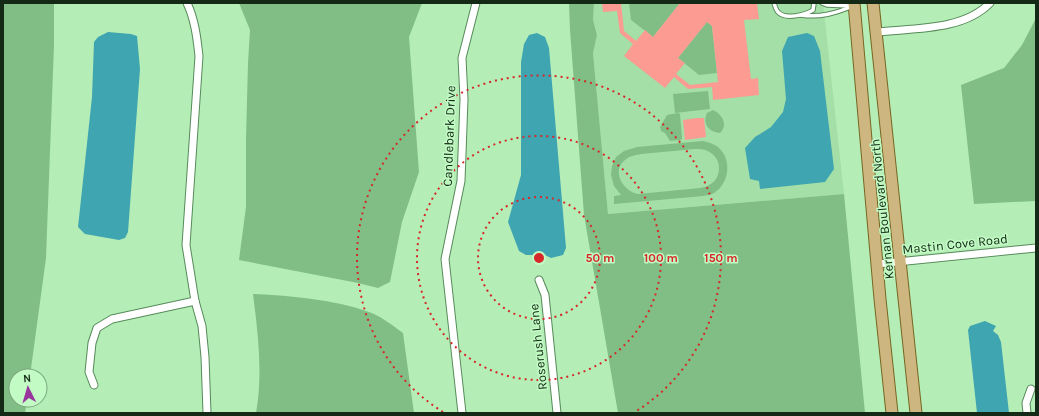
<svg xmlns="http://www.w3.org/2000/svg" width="1039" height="416" viewBox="0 0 1039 416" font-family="Karla,sans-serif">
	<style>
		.built { fill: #a3dfa6 }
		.green { fill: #81be85; fill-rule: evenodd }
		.water { fill: #3ea5b1 }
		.building { fill: #fc9b92; fill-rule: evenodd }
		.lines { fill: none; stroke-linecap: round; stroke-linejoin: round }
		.service-casing { stroke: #568b5a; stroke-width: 5.5 }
		.minor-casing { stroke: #568b5a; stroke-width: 9 }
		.primary-casing { stroke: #766623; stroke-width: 13 }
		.service { stroke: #fff; stroke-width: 3.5 }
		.minor { stroke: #fff; stroke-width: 7 }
		.primary { stroke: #cdb67f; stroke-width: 11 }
		.ring { fill: none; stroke: #d62828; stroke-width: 2; stroke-dasharray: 2 4 }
		.labels { text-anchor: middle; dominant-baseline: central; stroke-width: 3; stroke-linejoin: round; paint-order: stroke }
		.street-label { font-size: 13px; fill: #142a16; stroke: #c2fbc4 }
		.centre { fill: #d62828; stroke: #c2fbc4; stroke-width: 2 }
		.ring-label { font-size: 12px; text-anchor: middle; font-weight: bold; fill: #d62828; stroke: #c2fbc4; stroke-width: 3; stroke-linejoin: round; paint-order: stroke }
	</style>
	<rect width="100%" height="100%" fill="#b5edb7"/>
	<!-- built -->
	<path class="built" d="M594 3H823L844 194 608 214 593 53 597 35 593 20Z"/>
	<!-- green -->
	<g class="green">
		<path d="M3 3H54V45L46 258 30 376H16V400H27L25 413H3Z"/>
		<path d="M239 3H422L409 37 419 172 402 222 390 282 378 288 358 283 239 260 246 207V138L248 63 250 30Z"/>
		<path d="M569 3H594L593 20 597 35 593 53 608 214 844 194 865 413H618L584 215 570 30Z"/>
		<path d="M629 3H680L653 37 631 20Z"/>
		<path d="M1036 18V201L974 204 961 85 1004 68 1022 45Z"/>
		<path d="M707 22 712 26 717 73 699 75 678 58Z"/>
		<path d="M708 91 710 109 675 113 673 94Z"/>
		<path d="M713 110C723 115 728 125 720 133 709 132 702 124 707 113Z"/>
		<path d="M678 113 680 114 682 138 681 140 670 141 665 133 661 131 660 127 667 115Z"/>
		<path d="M703 141C708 142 714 144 718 147 732 159 730 183 714 193 711 195 706 195 703 196L614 204V196L621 195 614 186 611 175 612 166 616 157 624 151 637 147ZM695 149C700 149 706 149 711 153 722 160 722 179 709 185 707 187 703 187 700 188L638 194C623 191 611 171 625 160 629 156 636 155 641 154Z"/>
		<path d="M253 294C292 296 332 299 369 312 381 316 393 326 403 333L414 413H256C263 374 258 333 253 294Z"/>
	</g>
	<!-- water -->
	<g class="water">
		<path d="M108 32 131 34 137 36 140 69 128 232 125 238 119 240 85 234 78 227 92 97 94 42 98 37Z"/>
		<path d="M537 33 545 37 549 48 566 248 563 255 551 258 545 255H526L519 251 508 222 521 175V62L524 44 529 35Z"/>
		<path d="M807 33 814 36 820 51 834 169 825 182 760 189 759 181 750 179 745 148 755 137 771 127 783 112 786 99 782 51 788 37Z"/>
		<path d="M985 321 996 326 993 331 998 335 1001 342 1009 413H977L968 330 970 326Z"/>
	</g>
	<!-- building -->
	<g class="building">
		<path d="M602 3H621L624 31 636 41 645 30 653 37 680 3H757L759 19 744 20 751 79 758 78 759 95 713 100 712 87 688 89 674 77 665 88 624 56 633 44 620 33 617 11 603 12ZM707 22 712 26 718 82 690 85 676 74 685 63 678 58Z"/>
		<path d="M697 118H704L706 137 685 140 683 120Z"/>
	</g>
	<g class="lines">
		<defs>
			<g id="service">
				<path d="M774 3C775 6 776 10 778 12 785 20 805 15 813 10L814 3"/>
				<path d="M822 3 827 5 851 6"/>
				<path d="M801 15C820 18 836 13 853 6"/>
			</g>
			<g id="minor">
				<path d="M187 3C195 20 197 38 199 56L186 245 195 301 202 326 205 357 207 413"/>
				<path d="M877 32C913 28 963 31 990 3"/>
				<path d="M877 264 1036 248"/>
				<path d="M539 280 545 295 557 413"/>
				<path d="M94 385 89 372 92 343 97 328 112 319 195 301"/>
				<path d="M462 413 445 259 461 181 464 99 462 58 476 3"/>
				<path d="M1027 413 1026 403 1031 389"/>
			</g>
			<g id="primary">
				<path d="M854 3 880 299 892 413"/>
				<path d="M873 3 916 413"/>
			</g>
		</defs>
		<!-- service casing -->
		<use href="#service" class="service-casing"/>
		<!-- minor casing -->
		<use href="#minor" class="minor-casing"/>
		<!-- primary casing -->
		<use href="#primary" class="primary-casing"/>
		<!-- service -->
		<use href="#service" class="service"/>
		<!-- minor -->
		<use href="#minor" class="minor"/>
		<!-- primary -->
		<use href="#primary" class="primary"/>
	</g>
	<!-- distance rings -->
	<g class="ring">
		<circle cx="539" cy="258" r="61"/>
		<circle cx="539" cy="258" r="122"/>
		<path d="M443 412A182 182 0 1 1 635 412"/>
	</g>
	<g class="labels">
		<!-- street labels -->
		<g class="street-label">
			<text transform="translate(449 136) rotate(-88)">Candlebark Drive</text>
			<text transform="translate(882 209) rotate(-96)">Kernan Boulevard North</text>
			<text transform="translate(955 244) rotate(-6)">Mastin Cove Road</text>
			<text transform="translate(538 347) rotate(-96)">Roserush Lane</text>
		</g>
	</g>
	<circle cx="539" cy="258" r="6" class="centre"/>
	<g class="ring-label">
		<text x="600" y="262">50 m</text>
		<text x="661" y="262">100 m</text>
		<text x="721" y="262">150 m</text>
	</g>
	<!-- border -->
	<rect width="1039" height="416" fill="none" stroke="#142a16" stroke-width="8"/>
	<!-- north arrow -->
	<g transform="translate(28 388) rotate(355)"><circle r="19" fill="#c2fbc4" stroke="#7ca77e"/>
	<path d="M0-3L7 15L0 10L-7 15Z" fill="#98369d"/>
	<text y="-6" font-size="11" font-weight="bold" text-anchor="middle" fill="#142a16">N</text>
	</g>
</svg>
